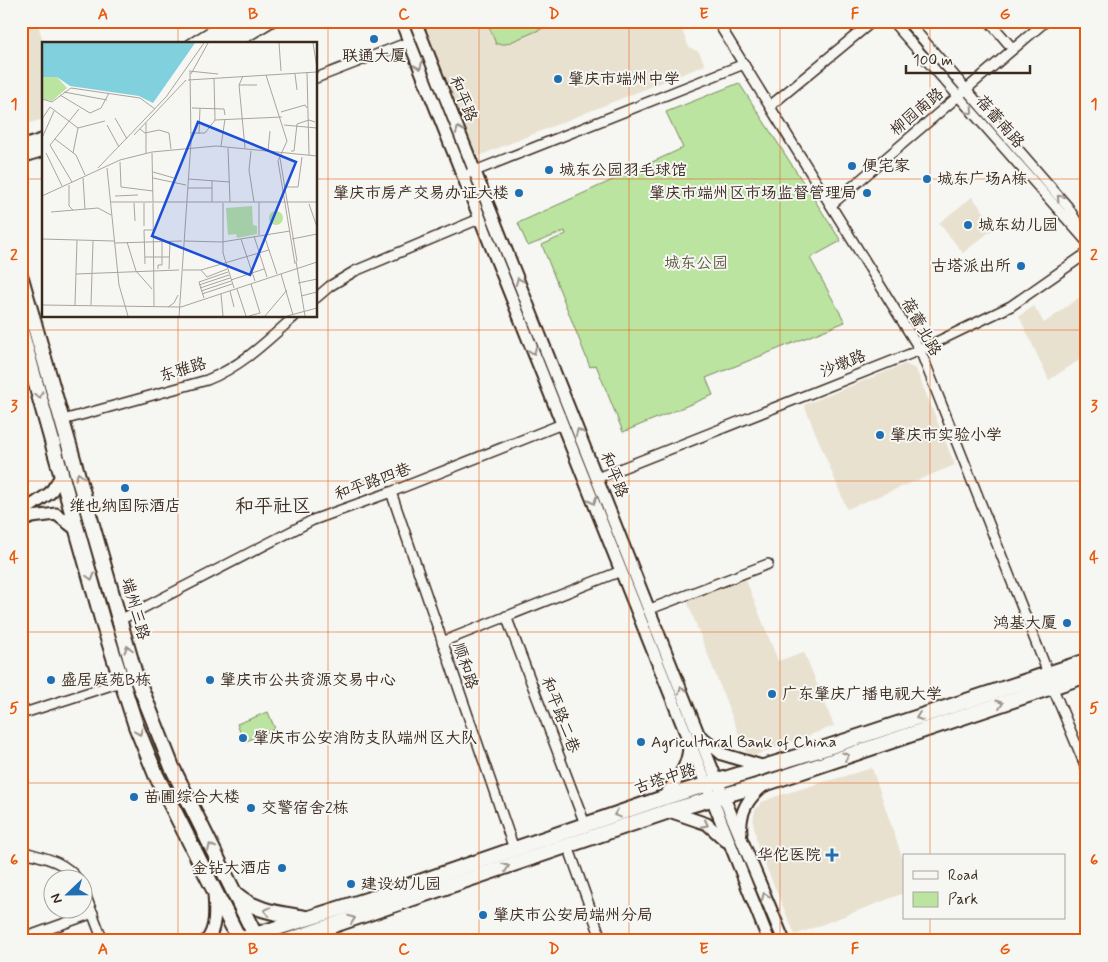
<svg xmlns="http://www.w3.org/2000/svg" width="1108" height="962" viewBox="0 0 1108 962" font-family="Mynerve,'LXGW WenKai TC',sans-serif">
	<style>
		.built { fill: #e9e1d0 }
		.green { fill: #bbe4a0; stroke: #7b875f }
		.lines { fill: none; stroke-linecap: round; stroke-linejoin: round }
		.street-casing { stroke: #3b2a1e; stroke-width: 12 }
		.secondary-casing { stroke: #3b2a1e; stroke-width: 15 }
		.primary-casing { stroke: #3b2a1e; stroke-width: 18 }
		.street { stroke: #f6f6f2; stroke-width: 9 }
		.secondary { stroke: #f6f6f2; stroke-width: 11 }
		.primary { stroke: #f6f6f2; stroke-width: 14 }
		.oneway { stroke: #989088 }
		.grid { fill: none; stroke: #e8590c; stroke-width: 1; stroke-opacity: 0.55 }
		.poi-dot { fill: #1f6fb2; stroke: #f6f6f2; stroke-width: 2 }
		.labels { text-anchor: middle; dominant-baseline: central; stroke-width: 4; stroke-linejoin: round; paint-order: stroke }
		.poi-label { font-size: 16px; fill: #3b2a1e; stroke: #f6f6f2; text-anchor: start }
		.street-label { font-size: 16px; fill: #3b2a1e; stroke: #f6f6f2 }
		.park-label { font-size: 16px; fill: #5b583e; stroke: #f6f6f2 }
		.quarter-label { font-size: 19px; fill: #3b2a1e; stroke: #f6f6f2 }
		.inset-road { fill: none; stroke: #aba49d; stroke-width: 1 }
		.view { fill: #1d4ed8; fill-opacity: 0.15; stroke: #1d4ed8; stroke-width: 2.5 }
		.inset-edge { fill: none; stroke: #3b2a1e; stroke-width: 2.5 }
		.neatline { fill: none; stroke: #e8590c; stroke-width: 2 }
		.grid-label { font-size: 16px; text-anchor: middle; font-weight: bold; fill: #e8590c }
	</style>
	<rect width="100%" height="100%" fill="#f6f6f2"/>
	<filter id="ink" filterUnits="userSpaceOnUse"><feTurbulence type="fractalNoise" baseFrequency=".02" numOctaves="2"/><feDisplacementMap in="SourceGraphic" scale="10" xChannelSelector="R" yChannelSelector="G"/><feConvolveMatrix kernelMatrix="1 2 1 2 8 2 1 2 1" color-interpolation-filters="sRGB"/></filter>
	<g filter="url(#ink)">
		<!-- built -->
		<g class="built">
			<path d="M21 21H37L44 45V119L22 125Z"/>
			<path d="M422 21H678L689 47 699 52 705 65 476 157Z"/>
			<path d="M972 197 996 227 963 253 939 223Z"/>
			<path d="M1087 292V355L1049 380 1019 316 1034 306 1044 323Z"/>
			<path d="M905 364 916 369 955 465 847 509 804 405Z"/>
			<path d="M743 572 778 661 804 652 834 726 748 758 685 596Z"/>
			<path d="M872 768 904 863V893L795 935 758 848 753 821 755 810 762 802 777 796Z"/>
		</g>
		<!-- green -->
		<g class="green">
			<path d="M487 21H560L506 44H496Z"/>
			<path d="M739 83 841 241 810 258 845 322 706 378 713 395 623 432 596 365 590 367 542 245 566 234 565 231 528 246 518 223 683 148 666 112Z"/>
			<path d="M268 712 275 729 244 742 237 724Z"/>
		</g>
		<g class="lines">
			<defs>
				<g id="street">
					<path d="M717 21 920 350 1048 673"/>
					<path d="M892 21 1087 242"/>
					<path d="M907 21 1068 207 1083 232"/>
					<path d="M989 21 1013 49"/>
					<path d="M190 44 227 21"/>
					<path d="M235 44 273 21"/>
					<path d="M316 78 409 42"/>
					<path d="M770 106 873 21"/>
					<path d="M470 173 744 64"/>
					<path d="M831 205 1046 21"/>
					<path d="M316 298 330 286 355 271 479 219"/>
					<path d="M63 420 207 380C242 366 267 341 295 316"/>
					<path d="M597 478 920 350 1011 306 1087 253"/>
					<path d="M391 492 514 849"/>
					<path d="M650 609 768 564"/>
					<path d="M506 616 585 824"/>
					<path d="M120 620 313 520 391 492 562 424"/>
					<path d="M442 642 621 571"/>
					<path d="M1052 686 1087 770"/>
					<path d="M21 714 121 682"/>
					<path d="M568 846 602 941"/>
					<path d="M21 851C41 857 66 861 78 880"/>
					<path d="M82 886 103 941"/>
					<path d="M21 939 93 913"/>
				</g>
				<g id="secondary">
					<path d="M401 21 769 941"/>
					<path d="M415 21 717 781 784 941"/>
					<path d="M203 44 240 21"/>
					<path d="M221 44 259 21"/>
					<path d="M21 147 44 139"/>
					<path d="M21 157 44 150"/>
					<path d="M21 513 50 493 62 475"/>
					<path d="M21 522 32 517 56 514 77 530"/>
					<path d="M703 738 722 754 765 767"/>
					<path d="M663 798C676 781 689 767 689 745"/>
					<path d="M669 811 707 824 726 841"/>
					<path d="M741 833C739 812 748 798 764 785"/>
					<path d="M206 941C217 929 215 908 214 894"/>
				</g>
				<g id="primary">
					<path d="M21 278 134 671 172 767 258 941"/>
					<path d="M21 331 104 626 136 726 156 775 240 941"/>
					<path d="M237 895C257 912 279 913 305 918"/>
					<path d="M239 940 373 898 663 798 819 750 1087 661"/>
					<path d="M287 941 669 811 767 783 1087 675"/>
				</g>
			</defs>
			<!-- street casing -->
			<use href="#street" class="street-casing"/>
			<!-- secondary casing -->
			<use href="#secondary" class="secondary-casing"/>
			<!-- primary casing -->
			<use href="#primary" class="primary-casing"/>
			<!-- street -->
			<use href="#street" class="street"/>
			<!-- secondary -->
			<use href="#secondary" class="secondary"/>
			<!-- primary -->
			<use href="#primary" class="primary"/>
		</g>
		<!-- one-way arrows -->
		<defs><path id="oneway-chevron" d="M-2-3.5L2.5 0L-2 3.5" fill="none" stroke-width="1.6" stroke-linecap="round" stroke-linejoin="round" transform="scale(1.25)"/></defs>
		<g class="oneway">
			<use href="#oneway-chevron" transform="translate(419 66) rotate(68)"/>
			<use href="#oneway-chevron" transform="translate(970 111) rotate(49)"/>
			<use href="#oneway-chevron" transform="translate(459 130) rotate(-112)"/>
			<use href="#oneway-chevron" transform="translate(1060 198) rotate(-131)"/>
			<use href="#oneway-chevron" transform="translate(519 281) rotate(-112)"/>
			<use href="#oneway-chevron" transform="translate(533 351) rotate(68)"/>
			<use href="#oneway-chevron" transform="translate(39 395) rotate(74)"/>
			<use href="#oneway-chevron" transform="translate(579 432) rotate(-112)"/>
			<use href="#oneway-chevron" transform="translate(79 476) rotate(-106)"/>
			<use href="#oneway-chevron" transform="translate(593 501) rotate(68)"/>
			<use href="#oneway-chevron" transform="translate(91 577) rotate(74)"/>
			<use href="#oneway-chevron" transform="translate(128 649) rotate(-106)"/>
			<use href="#oneway-chevron" transform="translate(682 690) rotate(-112)"/>
			<use href="#oneway-chevron" transform="translate(1000 704) rotate(-19)"/>
			<use href="#oneway-chevron" transform="translate(919 717) rotate(161)"/>
			<use href="#oneway-chevron" transform="translate(139 732) rotate(68)"/>
			<use href="#oneway-chevron" transform="translate(846 756) rotate(-19)"/>
			<use href="#oneway-chevron" transform="translate(617 814) rotate(161)"/>
			<use href="#oneway-chevron" transform="translate(705 824) rotate(27)"/>
			<use href="#oneway-chevron" transform="translate(211 847) rotate(-116)"/>
			<use href="#oneway-chevron" transform="translate(506 867) rotate(-19)"/>
			<use href="#oneway-chevron" transform="translate(765 896) rotate(-113)"/>
			<use href="#oneway-chevron" transform="translate(267 911) rotate(-167)"/>
			<use href="#oneway-chevron" transform="translate(352 919) rotate(-19)"/>
		</g>
	</g>
	<!-- grid -->
	<path class="grid" d="M178 21V44M328 21V941M479 21V941M629 21V941M780 21V941M930 21V856M21 179H44M316 179H1087M178 316V941M21 330H1087M21 481H1087M21 632H1087M21 783H1087M930 918V941"/>
	<!-- markers -->
	<g class="poi-dot">
		<circle cx="374" cy="39" r="5"/>
		<circle cx="558" cy="79" r="5"/>
		<circle cx="852" cy="166" r="5"/>
		<circle cx="549" cy="170" r="5"/>
		<circle cx="927" cy="179" r="5"/>
		<circle cx="519" cy="193" r="5"/>
		<circle cx="867" cy="193" r="5"/>
		<circle cx="968" cy="225" r="5"/>
		<circle cx="1021" cy="266" r="5"/>
		<circle cx="880" cy="435" r="5"/>
		<circle cx="125" cy="488" r="5"/>
		<circle cx="1067" cy="623" r="5"/>
		<circle cx="51" cy="680" r="5"/>
		<circle cx="210" cy="680" r="5"/>
		<circle cx="772" cy="694" r="5"/>
		<circle cx="243" cy="738" r="5"/>
		<circle cx="641" cy="742" r="5"/>
		<circle cx="134" cy="797" r="5"/>
		<circle cx="251" cy="808" r="5"/>
		<path d="M829.5 847.5h5v5h5v5h-5v5h-5v-5h-5v-5h5z"/>
		<circle cx="282" cy="868" r="5"/>
		<circle cx="351" cy="884" r="5"/>
		<circle cx="483" cy="915" r="5"/>
	</g>
	<g class="labels">
		<!-- poi labels -->
		<g class="poi-label">
			<text x="374" y="56" text-anchor="middle">联通大厦</text>
			<text x="568" y="79">肇庆市端州中学</text>
			<text x="862" y="166">便宅家</text>
			<text x="559" y="170">城东公园羽毛球馆</text>
			<text x="937" y="179">城东广场A栋</text>
			<text x="509" y="193" text-anchor="end">肇庆市房产交易办证大楼</text>
			<text x="857" y="193" text-anchor="end">肇庆市端州区市场监督管理局</text>
			<text x="978" y="225">城东幼儿园</text>
			<text x="1011" y="266" text-anchor="end">古塔派出所</text>
			<text x="890" y="435">肇庆市实验小学</text>
			<text x="125" y="506" text-anchor="middle">维也纳国际酒店</text>
			<text x="1057" y="623" text-anchor="end">鸿基大厦</text>
			<text x="61" y="680">盛居庭苑B栋</text>
			<text x="220" y="680">肇庆市公共资源交易中心</text>
			<text x="782" y="694">广东肇庆广播电视大学</text>
			<text x="253" y="738">肇庆市公安消防支队端州区大队</text>
			<text x="651" y="742">Agricultural Bank of China</text>
			<text x="144" y="797">苗圃综合大楼</text>
			<text x="261" y="808">交警宿舍2栋</text>
			<text x="821" y="855" text-anchor="end">华佗医院</text>
			<text x="272" y="868" text-anchor="end">金钻大酒店</text>
			<text x="361" y="884">建设幼儿园</text>
			<text x="493" y="915">肇庆市公安局端州分局</text>
		</g>
		<!-- street labels -->
		<g class="street-label">
			<text transform="translate(463 99) rotate(68)">和平路</text>
			<text transform="translate(917 112) rotate(-40)">柳园南路</text>
			<text transform="translate(1000 122) rotate(49)">蓓蕾南路</text>
			<text transform="translate(921 327) rotate(61)">蓓蕾北路</text>
			<text transform="translate(843 364) rotate(-22)">沙墩路</text>
			<text transform="translate(183 370) rotate(-17)">东雅路</text>
			<text transform="translate(614 475) rotate(68)">和平路</text>
			<text transform="translate(373 482) rotate(-20)">和平路四巷</text>
			<text transform="translate(135 609) rotate(74)">端州三路</text>
			<text transform="translate(465 666) rotate(72)">顺和路</text>
			<text transform="translate(560 715) rotate(69)">和平路二巷</text>
			<text transform="translate(665 779) rotate(-18)">古塔中路</text>
		</g>
		<!-- park labels -->
		<g class="park-label">
			<text x="696" y="263">城东公园</text>
		</g>
		<!-- quarter labels -->
		<g class="quarter-label">
			<text x="273" y="506">和平社区</text>
		</g>
	</g>
	<!-- overview -->
	<g transform="translate(42 42)">
		<rect width="275" height="275" fill="#f6f6f2"/>
		<path d="M0 35H15L25 46 10 59 0 57ZM210 164 211 183 215 184V192L195 196 194 192 186 193 184 166ZM227 176a7 7 0 1 1 14 0a7 7 0 1 1-14 0Z" fill="#bbe4a0"/>
		<path d="M0 1H153L111 61 97 54 28 44 15 35H0Z" fill="#81d0de"/>
		<path class="inset-road" d="M237 1 239 29M271 1 275 26M147 29 176 32M265 30 267 113M149 32 166 1M253 32 255 48M224 33 245 99 236 119 253 222M201 34 197 43 203 106M146 38 275 30M197 43H215M22 50 65 58M18 53 48 71 59 66 67 51M0 57 10 60 29 46 98 56 113 67M150 66 182 67 183 73M239 70 263 63 265 66M73 76 85 97M0 77 8 65 36 86M173 78 240 75M104 81V111M65 83 77 105M242 83 275 86M36 86 63 79M98 87 103 91 117 88 127 91 129 107M149 91H163L173 78 172 36M157 92 158 66M92 93 144 38M1 94 12 69M13 97 34 113 43 133M179 104 183 77M186 106 188 160M209 109 207 128 212 160M226 109 228 89M249 109H252L255 82 267 78 273 80M4 111 20 144M31 111 36 86M110 111 111 160M238 116 255 219M78 120 79 145 111 149M56 126 124 55 162 1M65 126 77 243 86 274M111 130 132 136M41 136 43 167M111 136 144 143M146 137 188 140M30 140 8 103 37 67M27 143V164L31 168M243 145H256L260 115M146 146H170M0 154 78 118 110 110 174 104 275 114M73 154 96 153M69 160H275M170 160V139M92 161 93 179M102 161V184M111 161 112 264M181 161V211L192 246M267 162 275 185M9 170 56 166 69 173M217 193V160M222 193 235 232M212 194 225 235M0 197 72 199M199 197 213 239M250 197 275 192M142 199 180 200 248 189M85 200 94 229 110 247M73 201 140 199M103 215H127M254 219 263 274M103 222 102 188H111M116 227V223H120V199M127 227 128 199M141 228H159L227 208M159 228 165 235 185 227M34 232 137 228M239 232 251 273M189 238 222 227M256 241 275 237M157 243 187 233M158 246 188 236M195 247 204 274M159 249 189 239M188 249 192 265M160 252 190 242M179 252 181 274M259 254 275 250M162 256 157 240 186 230M0 263 139 265 275 220M33 263 35 198M49 263 51 199M126 265 132 261 136 253M137 274 149 100 148 30M207 274 218 271 209 242M223 274 245 248M245 274 275 266"/>
		<path class="view" d="M156 80 254 120 208 233 110 194Z"/>
		<rect width="275" height="275" class="inset-edge"/>
	</g>
	<!-- margin -->
	<rect width="1108" height="962" fill="none" stroke="#f6f6f2" stroke-width="55"/>
	<!-- legend -->
	<rect x="903" y="854" width="162" height="65" fill="#f6f6f2" stroke="#aba49d"/>
	<rect x="913" y="871" width="25" height="8" fill="#f6f6f2" stroke="#aba49d"/>
	<text x="948" y="880" font-size="15" fill="#3b2a1e">Road</text>
	<rect x="913" y="892" width="25" height="15" fill="#bbe4a0" stroke="#aba49d"/>
	<text x="948" y="904" font-size="15" fill="#3b2a1e">Park</text>
	<!-- north arrow -->
	<g transform="translate(68 894) rotate(248)"><circle r="24" fill="#f6f6f2" stroke="#aba49d"/>
	<path d="M0-4L9 19L0 12L-9 19Z" fill="#1f6fb2"/>
	<text y="-8" font-size="14" font-weight="bold" text-anchor="middle" fill="#3b2a1e">N</text>
	</g>
	<!-- scale -->
	<path d="M906 65v8h124v-8" fill="none" stroke="#3b2a1e" stroke-width="2.5"/>
	<text x="913" y="65" font-size="15" fill="#3b2a1e" stroke="#f6f6f2" stroke-width="4" paint-order="stroke">100 m</text>
	<rect x="28" y="28" width="1052" height="906" class="neatline"/>
	<g class="grid-label">
		<text x="103" y="19">A</text>
		<text x="253" y="19">B</text>
		<text x="404" y="19">C</text>
		<text x="554" y="19">D</text>
		<text x="704" y="19">E</text>
		<text x="855" y="19">F</text>
		<text x="1005" y="19">G</text>
		<text x="14" y="109">1</text>
		<text x="1094" y="109">1</text>
		<text x="14" y="260">2</text>
		<text x="1094" y="260">2</text>
		<text x="14" y="411">3</text>
		<text x="1094" y="411">3</text>
		<text x="14" y="562">4</text>
		<text x="1094" y="562">4</text>
		<text x="14" y="713">5</text>
		<text x="1094" y="713">5</text>
		<text x="14" y="865">6</text>
		<text x="1094" y="865">6</text>
		<text x="103" y="954">A</text>
		<text x="253" y="954">B</text>
		<text x="404" y="954">C</text>
		<text x="554" y="954">D</text>
		<text x="704" y="954">E</text>
		<text x="855" y="954">F</text>
		<text x="1005" y="954">G</text>
	</g>
</svg>
